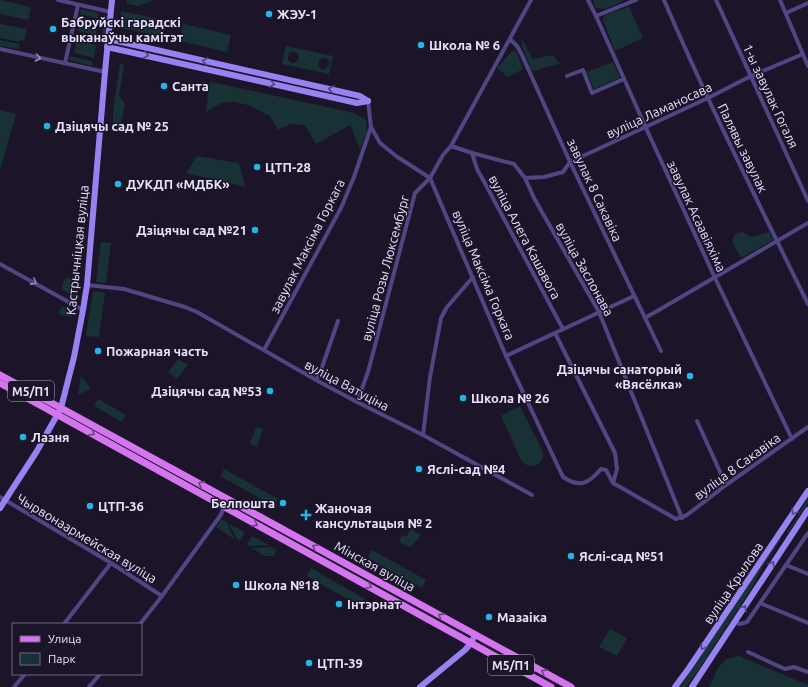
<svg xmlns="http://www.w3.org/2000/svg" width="808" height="687" viewBox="0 0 808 687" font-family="Ubuntu,sans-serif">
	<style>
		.green { fill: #183134; fill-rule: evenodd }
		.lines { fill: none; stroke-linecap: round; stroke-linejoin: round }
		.street { stroke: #514584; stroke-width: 4 }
		.secondary { stroke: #9683f1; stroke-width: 6 }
		.primary { stroke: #d475ef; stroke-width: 7 }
		.oneway { stroke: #534684 }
		.oneway2 { stroke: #958bba }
		.oneway3 { stroke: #6f4083 }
		.poi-dot { fill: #23b5e6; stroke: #1c152a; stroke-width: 1.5 }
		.labels { text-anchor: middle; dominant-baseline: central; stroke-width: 3; stroke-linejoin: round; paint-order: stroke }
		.shield { fill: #1c152a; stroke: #aba4bd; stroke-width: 1 }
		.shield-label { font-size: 12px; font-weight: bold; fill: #e8e1fc }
		.poi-label { font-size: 13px; font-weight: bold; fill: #e8e1fc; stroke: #1c152a; text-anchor: start }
		.street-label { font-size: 13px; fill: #e8e1fc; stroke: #1c152a }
	</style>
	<rect width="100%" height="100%" fill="#1c152a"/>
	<!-- green -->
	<g class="green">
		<path d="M0 0 27 6V7L31 8 28 20 0 14Z"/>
		<path d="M127 0H151L152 1 138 6 127 4Z"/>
		<path d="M593 0H625L605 9 596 8Z"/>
		<path d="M629 7 643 38 615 51 603 20 605 15Z"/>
		<path d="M81 9 98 13V19L80 14Z"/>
		<path d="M121 11 164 20 161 36 120 28Z"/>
		<path d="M104 15 108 17 106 39 102 37Z"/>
		<path d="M81 17 97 22 96 35 78 31Z"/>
		<path d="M0 24 27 29 24 41 20 40V42L0 38Z"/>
		<path d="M183 24 231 35 227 52 180 41Z"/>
		<path d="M522 39 533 59 553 55 560 64 542 68 536 71H532L522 46Z"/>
		<path d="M0 40 20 44 19 49 0 46Z"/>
		<path d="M77 41 96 45 94 58 74 53Z"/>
		<path d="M286 46 333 56 329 74 282 64ZM290 52H295L298 54 299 59 296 62 292 63 288 60V56ZM323 58 328 59 330 63 328 67 323 70 320 68 318 65 319 60Z"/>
		<path d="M516 51 523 69 508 77 497 68 511 52Z"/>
		<path d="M70 56 92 61V66L69 60Z"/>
		<path d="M613 62 620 78 594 89 587 72Z"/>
		<path d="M120 63 124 66 119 95 125 104 120 128 113 125V114L115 97Z"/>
		<path d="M211 82 354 113 366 120 367 131 360 149 350 125 316 144 305 125 291 124 278 130 270 116 248 105 234 102H223L206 112 209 84Z"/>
		<path d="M0 110 16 114 0 171Z"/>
		<path d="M197 156 239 163 245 187 186 173Z"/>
		<path d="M742 232 751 237 769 232 773 240 741 258 732 241 735 234Z"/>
		<path d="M101 242 111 243 106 283 96 282Z"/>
		<path d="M65 278 76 279 75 297 61 289Z"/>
		<path d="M93 291 105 293 99 337 86 336Z"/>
		<path d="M62 306 73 312 72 317 62 315 58 313Z"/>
		<path d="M178 359 188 365 177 379 168 372Z"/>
		<path d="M81 376 90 387V389L78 395Z"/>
		<path d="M98 399 126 415 122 422 94 406Z"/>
		<path d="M520 406 543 452C543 466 532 470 522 462L501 416Z"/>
		<path d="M256 428H263L257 447 250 443Z"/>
		<path d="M224 469 278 499 274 506 220 476Z"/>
		<path d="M808 497V503L788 533 787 532 797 517Z"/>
		<path d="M221 519 227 522 234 539 216 527Z"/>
		<path d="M229 524 245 532 240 541 237 539Z"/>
		<path d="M411 529 421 535 411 547 399 542 402 535 406 537Z"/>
		<path d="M252 536 269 545 249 546 247 544Z"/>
		<path d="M780 538 781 539 761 570 752 588 696 674 686 687H680Z"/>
		<path d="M271 547 277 550 273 556H265L252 548Z"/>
		<path d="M372 550 426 580 422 588 368 558Z"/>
		<path d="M311 568 365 599 360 606 308 577 307 575Z"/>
		<path d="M610 629 627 638 617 656 599 647Z"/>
		<path d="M739 656 808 685V687H709L719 666 727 659Z"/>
	</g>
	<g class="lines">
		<!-- street -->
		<g class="street">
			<path d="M58 0 111 12"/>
			<path d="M588 0 596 16 646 128 715 278 792 439"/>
			<path d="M664 0C708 103 759 204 808 304"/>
			<path d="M716 0 808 201"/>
			<path d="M780 0 808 66"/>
			<path d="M786 13 808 3"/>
			<path d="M596 16 636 0"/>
			<path d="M510 39 517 46 521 53 570 162 661 351"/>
			<path d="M0 49 105 72"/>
			<path d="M65 63 78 5"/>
			<path d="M567 76 583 70 592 93 624 79"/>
			<path d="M368 101 371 127 380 143 396 156 430 178 506 356 563 477C580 488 588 484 601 469L606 470 613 483 676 519 687 515 726 485 808 427"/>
			<path d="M451 146 472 153 514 164 525 178 534 198 599 312 682 518"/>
			<path d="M472 153 477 169 487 187 563 329"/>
			<path d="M525 178 544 177 563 172 570 162 708 98 751 76 803 54"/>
			<path d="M0 264 83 310"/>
			<path d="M87 285 124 289 185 307 197 312 316 380 357 402 423 435 532 495"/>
			<path d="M645 318 808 223"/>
			<path d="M555 333 615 453 617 469 613 483"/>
			<path d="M264 350 341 208 354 177 371 127"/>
			<path d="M506 356 634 296"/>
			<path d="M316 380 320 373 338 321"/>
			<path d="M357 402 368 372 415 193 430 178 443 155 451 146 531 0"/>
			<path d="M697 421 726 485"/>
			<path d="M423 435 430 377 441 318 447 307 473 277"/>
			<path d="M0 497 111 563 162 596"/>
			<path d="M786 565 808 574"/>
			<path d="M760 603 808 623"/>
			<path d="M734 622 740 624 747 622 808 533"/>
			<path d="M64 624 111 563"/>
			<path d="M140 624 162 596 220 516 225 506"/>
			<path d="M748 652 785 669 794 667 808 672"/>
			<path d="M14 687 25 674"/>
			<path d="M89 687 100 674"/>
		</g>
		<!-- secondary -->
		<g class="secondary">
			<path d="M108 39 360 96 368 101"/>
			<path d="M107 47 357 103 368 101"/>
			<path d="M0 508 37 451 61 408 74 357 83 310 87 285 105 72 112 0"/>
			<path d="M420 687 465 650 471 643 475 635"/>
			<path d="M675 687 689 668 808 491"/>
			<path d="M692 687 808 510"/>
		</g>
		<!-- primary -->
		<g class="primary">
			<path d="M0 375 61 408 571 687"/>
			<path d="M0 383 551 687"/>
		</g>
	</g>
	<!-- one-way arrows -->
	<defs><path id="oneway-chevron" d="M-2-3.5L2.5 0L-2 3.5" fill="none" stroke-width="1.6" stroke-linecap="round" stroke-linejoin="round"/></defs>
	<g class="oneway">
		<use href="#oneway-chevron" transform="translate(146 55) rotate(12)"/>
		<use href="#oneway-chevron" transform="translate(205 61) rotate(-167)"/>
		<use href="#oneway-chevron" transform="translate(272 84) rotate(13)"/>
		<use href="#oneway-chevron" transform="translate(331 89) rotate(-167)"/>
		<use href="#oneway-chevron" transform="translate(794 512) rotate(124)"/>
		<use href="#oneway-chevron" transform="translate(772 564) rotate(-57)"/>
		<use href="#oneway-chevron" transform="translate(744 608) rotate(-57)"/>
		<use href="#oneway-chevron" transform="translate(703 647) rotate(123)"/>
	</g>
	<g class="oneway2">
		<use href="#oneway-chevron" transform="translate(38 58) rotate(12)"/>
		<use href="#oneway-chevron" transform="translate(34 282) rotate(29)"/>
	</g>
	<g class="oneway3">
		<use href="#oneway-chevron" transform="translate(92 433) rotate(29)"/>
		<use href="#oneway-chevron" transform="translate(201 484) rotate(-151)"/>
		<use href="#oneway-chevron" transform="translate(255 524) rotate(29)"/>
		<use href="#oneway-chevron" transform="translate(315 547) rotate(-151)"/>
		<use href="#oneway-chevron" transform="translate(369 586) rotate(29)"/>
		<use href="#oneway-chevron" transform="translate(441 616) rotate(-151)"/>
		<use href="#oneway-chevron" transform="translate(544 672) rotate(-152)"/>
	</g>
	<!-- markers -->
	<g class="poi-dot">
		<circle cx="269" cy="14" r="4"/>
		<circle cx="53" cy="29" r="4"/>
		<circle cx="421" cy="45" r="4"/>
		<circle cx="164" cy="86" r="4"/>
		<circle cx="47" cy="126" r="4"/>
		<circle cx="257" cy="167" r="4"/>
		<circle cx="118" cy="184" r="4"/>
		<circle cx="255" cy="230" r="4"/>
		<circle cx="98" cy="351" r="4"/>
		<circle cx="690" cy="376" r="4"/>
		<circle cx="270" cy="391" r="4"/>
		<circle cx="463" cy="398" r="4"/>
		<circle cx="23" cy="437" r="4"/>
		<circle cx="419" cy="469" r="4"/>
		<circle cx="283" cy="503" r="4"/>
		<circle cx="90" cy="506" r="4"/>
		<path d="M304 509h4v4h4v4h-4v4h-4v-4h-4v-4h4z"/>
		<circle cx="571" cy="556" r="4"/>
		<circle cx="236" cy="585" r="4"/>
		<circle cx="339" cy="604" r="4"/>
		<circle cx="489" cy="617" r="4"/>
		<circle cx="309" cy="663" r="4"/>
	</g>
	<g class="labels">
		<!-- shield labels -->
		<g class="shield">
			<rect x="8" y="381" width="46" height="20" rx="3"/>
			<rect x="488" y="655" width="46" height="20" rx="3"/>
		</g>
		<g class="shield-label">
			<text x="31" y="391">М5/П1</text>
			<text x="511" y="665">М5/П1</text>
		</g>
		<!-- poi labels -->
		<g class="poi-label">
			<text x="277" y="14">ЖЭУ-1</text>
			<text x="61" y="22">Бабруйскі гарадскі<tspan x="61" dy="15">выканаўчы камітэт</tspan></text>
			<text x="429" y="45">Школа № 6</text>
			<text x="172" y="86">Санта</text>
			<text x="55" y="126">Дзіцячы сад № 25</text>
			<text x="265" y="167">ЦТП-28</text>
			<text x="126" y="184">ДУКДП «МДБК»</text>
			<text x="247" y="230" text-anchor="end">Дзіцячы сад №21</text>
			<text x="106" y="351">Пожарная часть</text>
			<text x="682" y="369" text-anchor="end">Дзіцячы санаторый<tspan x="682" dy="15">«Вясёлка»</tspan></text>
			<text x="262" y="391" text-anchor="end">Дзіцячы сад №53</text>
			<text x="471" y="398">Школа № 26</text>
			<text x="31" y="437">Лазня</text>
			<text x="427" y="469">Яслі-сад №4</text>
			<text x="275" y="503" text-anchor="end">Белпошта</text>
			<text x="98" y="506">ЦТП-36</text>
			<text x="315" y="508">Жаночая<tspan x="315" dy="15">кансультацыя № 2</tspan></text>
			<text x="579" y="556">Яслі-сад №51</text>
			<text x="244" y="585">Школа №18</text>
			<text x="347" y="604">Інтэрнат</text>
			<text x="497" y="617">Мазаіка</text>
			<text x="317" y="663">ЦТП-39</text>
		</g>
		<!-- street labels -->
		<g class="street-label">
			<text transform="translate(771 96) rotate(65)">1-ы завулак Гогаля</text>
			<text transform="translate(659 110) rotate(-25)">вуліца Ламаносава</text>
			<text transform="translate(743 148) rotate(64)">Палявы завулак</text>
			<text transform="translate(595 190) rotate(65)">завулак 8 Сакавіка</text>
			<text transform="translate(697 216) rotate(65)">завулак Асаавіяхіма</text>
			<text transform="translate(525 237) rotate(62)">вуліца Алега Кашавога</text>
			<text transform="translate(307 246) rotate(-63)">завулак Максіма Горкага</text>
			<text transform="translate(77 250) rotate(-84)">Кастрычніцкая вуліца</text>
			<text transform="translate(385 268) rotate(-75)">вуліца Розы Люксембург</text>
			<text transform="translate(585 269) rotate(61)">вуліца Заслонава</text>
			<text transform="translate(484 275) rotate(67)">вуліца Максіма Горкага</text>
			<text transform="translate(347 385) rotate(28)">вуліца Ватуціна</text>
			<text transform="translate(737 466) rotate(-36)">вуліца 8 Сакавіка</text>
			<text transform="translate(87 538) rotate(31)">Чырвонаармейская вуліца</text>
			<text transform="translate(375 566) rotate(29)">Мінская вуліца</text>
			<text transform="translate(733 583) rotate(-56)">вуліца Крылова</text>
		</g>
	</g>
	<!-- legend -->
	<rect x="12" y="623" width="130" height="52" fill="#1c152a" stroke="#6e677e"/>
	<rect x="20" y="636" width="20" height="6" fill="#d475ef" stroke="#6e677e"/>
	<text x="48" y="643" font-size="12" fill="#e8e1fc">Улица</text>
	<rect x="20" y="653" width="20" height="12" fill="#183134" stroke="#6e677e"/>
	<text x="48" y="663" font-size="12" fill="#e8e1fc">Парк</text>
</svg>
